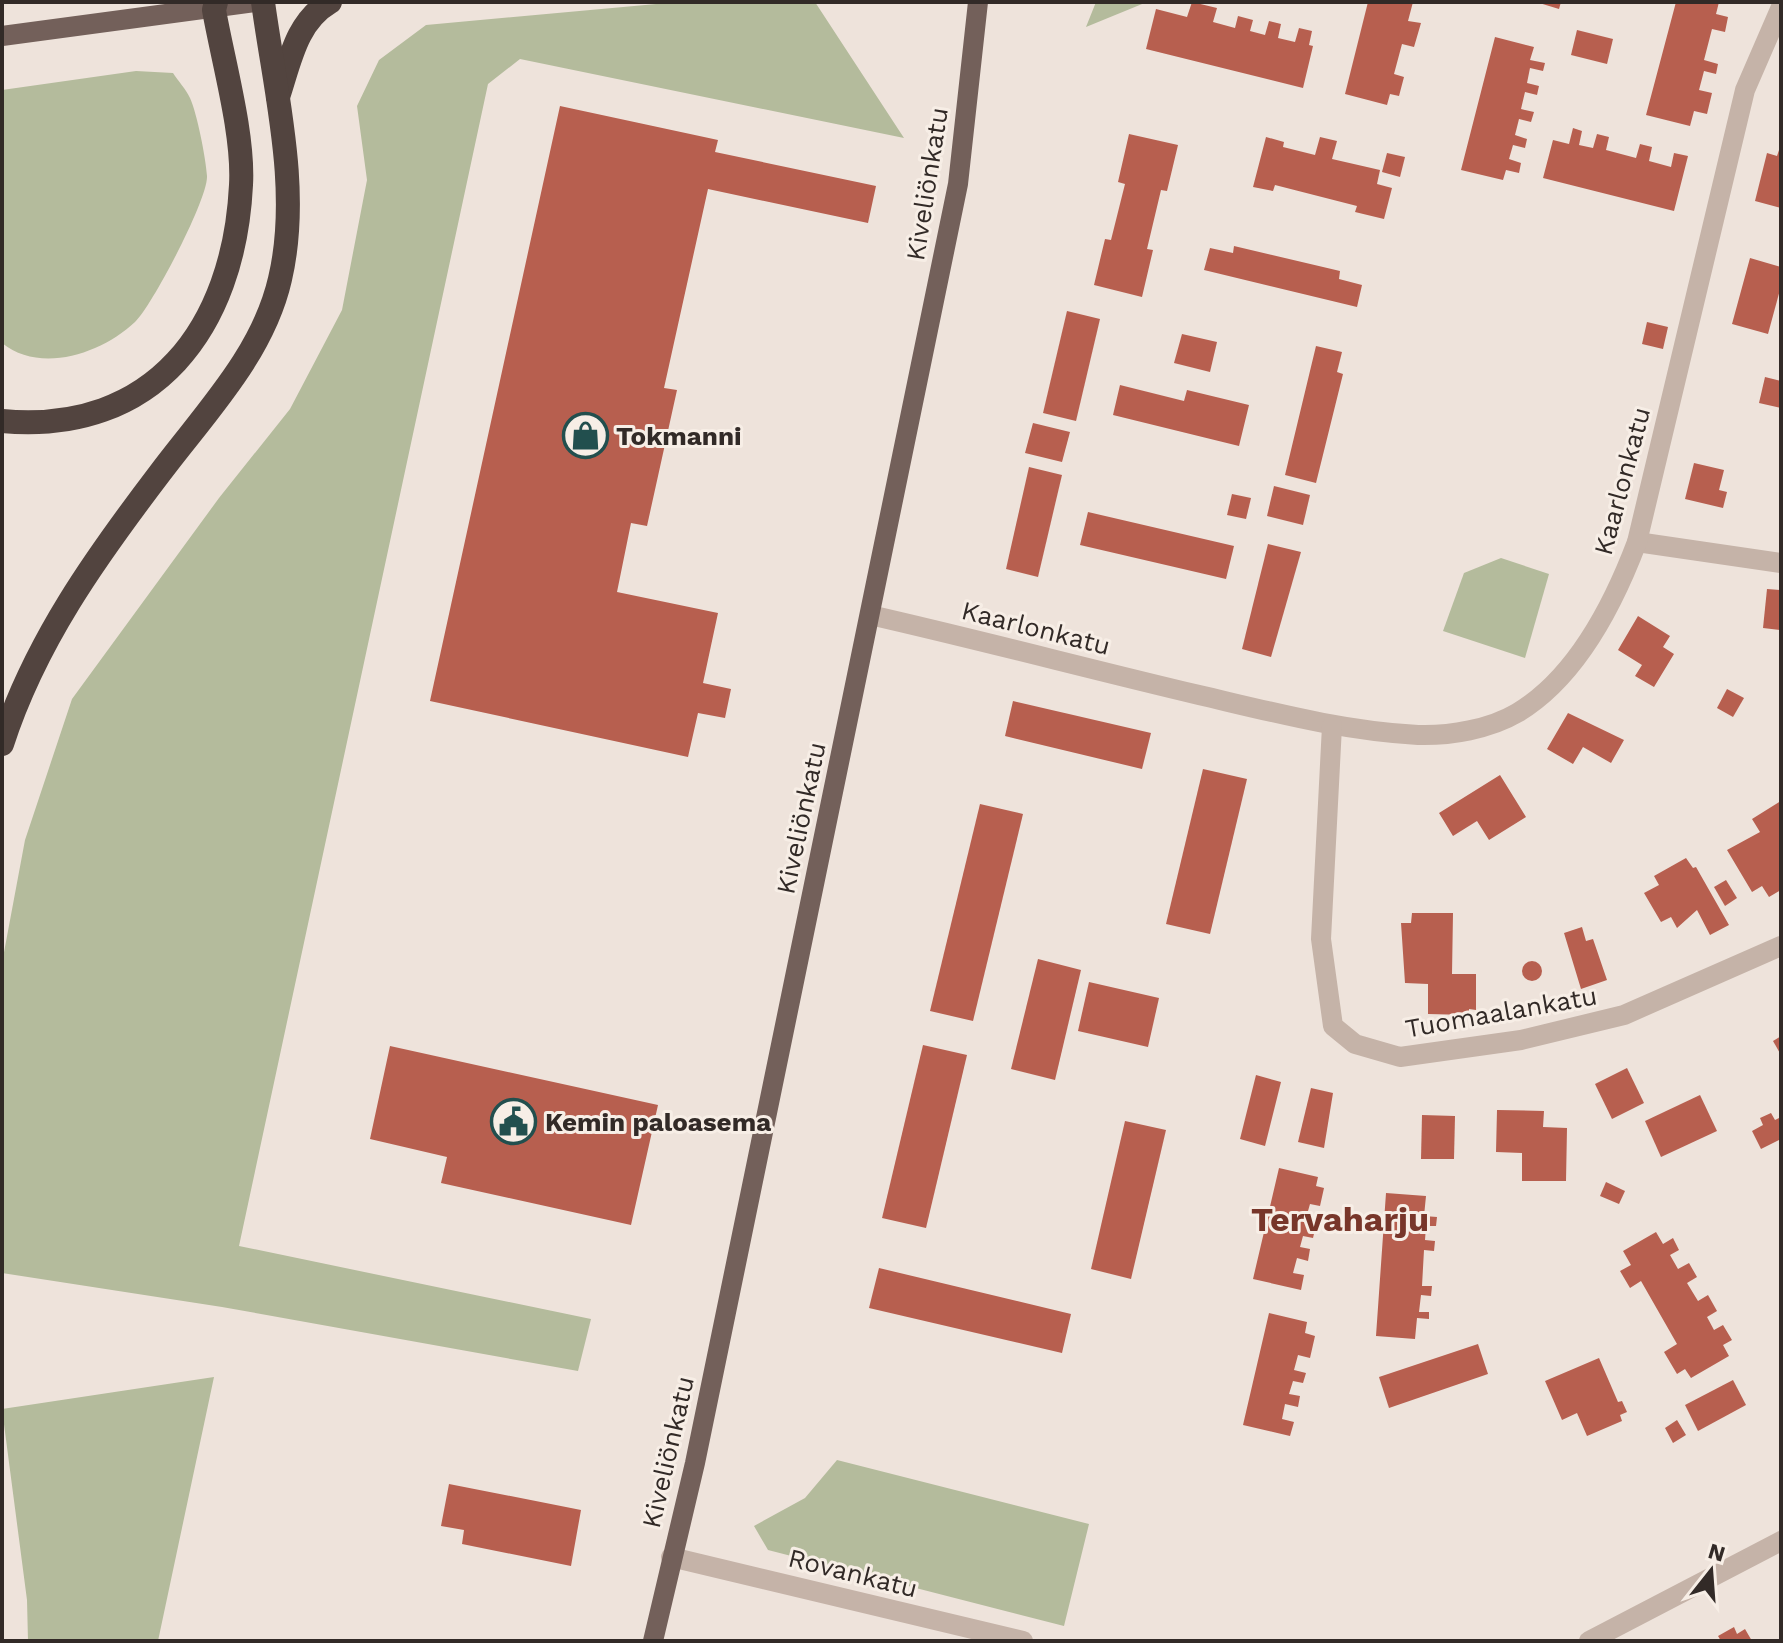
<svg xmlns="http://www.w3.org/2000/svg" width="1783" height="1643" viewBox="0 0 1783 1643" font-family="'Work Sans',sans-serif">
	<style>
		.green { fill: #b4bb9c }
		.building { fill: #b75f4f }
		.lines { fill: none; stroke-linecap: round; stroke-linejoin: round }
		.minor { stroke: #c5b3a8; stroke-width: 20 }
		.major { stroke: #73605a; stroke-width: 20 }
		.highway { stroke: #52443f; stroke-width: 24 }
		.labels { text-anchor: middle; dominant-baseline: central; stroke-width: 6; stroke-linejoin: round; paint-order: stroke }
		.street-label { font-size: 26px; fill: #322a27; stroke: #f7eee6 }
		.poi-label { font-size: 26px; font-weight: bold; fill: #322a27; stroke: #f7eee6; text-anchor: start }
		.district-label { font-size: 34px; font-weight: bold; fill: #78362a; stroke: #f7eee6 }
	</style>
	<rect width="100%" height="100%" fill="#eee3db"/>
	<!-- green -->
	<g class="green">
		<path d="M678 2H815L904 138 520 59 488 84 239 1246 591 1319 578 1371 222 1307 2 1273V963L25 840 72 699 219 498 290 409 342 310 367 180 357 106 379 60 426 25Z"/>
		<path d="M1096 2H1147L1086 27Z"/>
		<path d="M136 71 173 73C178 81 186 89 190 98 197 113 206 159 207 176 208 199 152 306 135 322 101 354 40 374 2 343V90Z"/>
		<path d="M1501 558 1549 574 1525 658 1443 631 1464 573Z"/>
		<path d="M214 1377 158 1641H28L27 1600 2 1409Z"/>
		<path d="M837 1460 1089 1524 1064 1626 768 1550 754 1526 805 1498Z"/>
	</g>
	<!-- building -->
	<g class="building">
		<path d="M1192 2 1217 8 1213 22 1235 28 1238 16 1253 20 1250 31 1265 35 1269 21 1281 24 1278 38 1295 42 1299 28 1312 31 1309 45 1313 46 1303 88 1146 49 1156 9 1187 17Z"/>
		<path d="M1368 2H1413L1408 21 1421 23 1414 47 1402 44 1394 74 1404 77 1399 96 1390 94 1387 105 1345 94Z"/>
		<path d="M1536 2H1561L1559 9Z"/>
		<path d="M1676 2H1719L1716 14 1728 17 1725 32 1712 29 1704 60 1718 64 1716 74 1704 71 1699 90 1712 93 1707 114 1694 111 1690 126 1646 115Z"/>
		<path d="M1577 30 1613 39 1607 64 1571 55Z"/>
		<path d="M1495 37 1534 47 1530 60 1545 63 1543 71 1530 68 1527 83 1539 86 1537 95 1525 92 1521 109 1534 112 1531 122 1519 119 1515 135 1527 139 1525 148 1513 145 1509 159 1521 163 1519 173 1506 170 1503 180 1461 170Z"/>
		<path d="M560 106 718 140 715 152 876 186 868 223 708 189 664 388 677 390 647 526 631 523 617 592 718 613 703 683 731 689 725 718 698 713 688 757 430 701Z"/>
		<path d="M1573 128 1582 131 1579 145 1593 148 1597 134 1609 137 1606 150 1636 158 1640 144 1652 147 1649 161 1671 167 1674 153 1688 156 1674 211 1543 178 1553 140 1569 144Z"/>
		<path d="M1129 134 1178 145 1167 191 1161 190 1147 249 1153 250 1142 297 1094 285 1105 239 1111 240 1125 184 1118 182Z"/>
		<path d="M1266 137 1284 142 1283 147 1315 155 1320 137 1337 141 1332 159 1380 170 1377 184 1392 188 1384 219 1355 212 1357 206 1275 185 1273 191 1253 187Z"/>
		<path d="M1781 144V208L1755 201 1767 153 1777 156Z"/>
		<path d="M1387 153 1405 157 1400 177 1382 172Z"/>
		<path d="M1234 246 1340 271 1339 279 1362 285 1357 307 1204 270 1210 248 1233 253Z"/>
		<path d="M1750 258 1781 267V286L1768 334 1732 324Z"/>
		<path d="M1067 311 1100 319 1076 421 1043 413Z"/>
		<path d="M1647 322 1668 327 1663 349 1642 344Z"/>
		<path d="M1182 334 1217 342 1210 372 1174 363Z"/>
		<path d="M1316 346 1342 352 1337 372 1343 374 1316 483 1285 475Z"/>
		<path d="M1765 377 1781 381V408L1759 403Z"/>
		<path d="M1120 385 1184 401 1187 390 1249 405 1239 446 1113 415Z"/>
		<path d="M1033 423 1070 432 1062 462 1025 453Z"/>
		<path d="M1694 463 1724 470 1719 490 1727 492 1723 508 1685 499Z"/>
		<path d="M1029 467 1062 475 1038 577 1006 569Z"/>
		<path d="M1274 486 1310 495 1303 525 1267 516Z"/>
		<path d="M1232 494 1251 498 1246 519 1227 515Z"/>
		<path d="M1088 512 1234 546 1226 579 1080 545Z"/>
		<path d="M1268 544 1301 552 1271 657 1242 649Z"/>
		<path d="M1767 589 1781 590V630L1763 628Z"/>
		<path d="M1638 616 1670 636 1663 647 1674 654 1654 687 1635 676 1642 665 1618 650Z"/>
		<path d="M1727 689 1744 698 1733 717 1717 708Z"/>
		<path d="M1013 701 1151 733 1142 769 1005 736Z"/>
		<path d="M1568 713 1624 740 1611 763 1583 747 1573 764 1547 749Z"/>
		<path d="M1203 769 1247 779 1210 934 1166 924Z"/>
		<path d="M1500 775 1526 817 1489 840 1477 821 1453 836 1439 813Z"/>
		<path d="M1781 801V890L1769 897 1762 886 1752 892 1727 850 1760 832 1752 819Z"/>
		<path d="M980 804 1023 814 973 1021 930 1011Z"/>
		<path d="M1686 858 1693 868 1696 867 1729 925 1710 935 1697 910 1677 928 1671 917 1661 922 1644 893 1659 885 1654 876Z"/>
		<path d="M1726 880 1737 898 1725 906 1714 887Z"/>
		<path d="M1412 913H1453L1452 974H1476V1010L1469 1009V1015L1428 1014V984L1405 983 1401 923H1411Z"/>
		<path d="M1582 927 1586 941 1593 939 1607 980 1581 989 1564 933Z"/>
		<path d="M1038 959 1081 970 1055 1080 1011 1069Z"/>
		<circle cx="1532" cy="971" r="10"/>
		<path d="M1089 982 1159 998 1148 1047 1078 1031Z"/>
		<path d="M1781 1036V1055L1773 1041Z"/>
		<path d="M923 1045 967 1055 926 1228 882 1218Z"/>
		<path d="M390 1046 658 1105 631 1225 441 1183 447 1157 370 1139Z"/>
		<path d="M1627 1068 1644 1103 1612 1119 1595 1084Z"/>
		<path d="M1256 1075 1281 1082 1265 1146 1240 1139Z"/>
		<path d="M1311 1088 1333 1093 1324 1148 1298 1142Z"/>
		<path d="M1700 1095 1717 1131 1661 1157 1645 1121Z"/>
		<path d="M1497 1110 1544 1111 1543 1127 1567 1128 1566 1181H1522V1153L1496 1152Z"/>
		<path d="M1771 1113 1775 1120 1781 1117V1139L1761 1149 1752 1131 1763 1125 1760 1118Z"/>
		<path d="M1422 1115 1455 1116 1454 1159H1421Z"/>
		<path d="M1125 1121 1166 1130 1131 1279 1091 1269Z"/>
		<path d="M1279 1168 1318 1177 1316 1186 1324 1188 1320 1206 1310 1204 1306 1218 1317 1221 1313 1238 1303 1236 1300 1247 1310 1249 1308 1261 1297 1258 1293 1273 1304 1275 1301 1290 1253 1279Z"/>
		<path d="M1606 1182 1625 1191 1619 1204 1600 1196Z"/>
		<path d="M1386 1193 1426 1196 1424 1216 1437 1217 1436 1226H1426L1425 1240 1435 1241 1434 1251 1424 1250 1422 1286H1432L1431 1296 1421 1295 1419 1312H1429V1319L1417 1318 1415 1339 1376 1336Z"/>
		<path d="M1656 1232 1663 1244 1673 1238 1679 1250 1670 1255 1678 1269 1689 1263 1697 1277 1687 1283 1698 1301 1708 1295 1717 1311 1707 1317 1714 1330 1723 1325 1732 1340 1723 1345 1729 1356 1691 1378 1685 1369 1677 1374 1664 1352 1677 1344 1641 1281 1630 1288 1620 1271 1631 1265 1623 1251Z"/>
		<path d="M879 1268 1071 1314 1062 1353 869 1308Z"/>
		<path d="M1269 1313 1307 1322 1305 1333 1315 1336 1310 1358 1298 1355 1294 1370 1306 1373 1303 1383 1293 1381 1289 1394 1300 1396 1298 1407 1285 1404 1282 1419 1294 1422 1290 1436 1243 1425Z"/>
		<path d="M1478 1344 1488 1374 1389 1408 1379 1377Z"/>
		<path d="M1599 1358 1618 1402 1622 1401 1627 1412 1620 1415 1622 1421 1587 1436 1577 1413 1562 1420 1545 1381Z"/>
		<path d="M1733 1380 1746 1405 1698 1431 1685 1405Z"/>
		<path d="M1677 1420 1686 1435 1673 1443 1665 1428Z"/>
		<path d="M449 1484 581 1510 571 1566 462 1544 464 1530 441 1526Z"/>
		<path d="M1734 1627 1737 1634 1745 1629 1752 1641H1721L1718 1636Z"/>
	</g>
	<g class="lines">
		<!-- minor -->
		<g class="minor">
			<path d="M1637 542 1781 563"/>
			<path d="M870 615C980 640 1089 669 1199 695 1272 712 1343 731 1418 735 1450 736 1490 729 1517 713 1576 678 1614 603 1637 542L1745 90 1781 7"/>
			<path d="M1332 726 1321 939 1333 1026 1355 1044 1400 1057 1521 1040 1624 1015 1781 946"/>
			<path d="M671 1557 1023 1641"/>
			<path d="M1589 1641 1781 1541"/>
		</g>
		<!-- major -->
		<g class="major">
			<path d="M2 36 255 2"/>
			<path d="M653 1641 695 1463 958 184 978 2"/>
		</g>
		<!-- highway -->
		<g class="highway">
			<path d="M278 97C290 61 296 22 330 2"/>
			<path d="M2 421C155 435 234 327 241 185 244 134 223 61 214 10L216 2"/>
			<path d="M2 744C35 642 96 557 160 473 205 413 263 354 280 279 301 190 275 91 263 2"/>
		</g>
	</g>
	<!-- icons -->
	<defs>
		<symbol id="shop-ring" viewBox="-11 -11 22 22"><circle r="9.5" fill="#f7eee6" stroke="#224f4e" stroke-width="1.5"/><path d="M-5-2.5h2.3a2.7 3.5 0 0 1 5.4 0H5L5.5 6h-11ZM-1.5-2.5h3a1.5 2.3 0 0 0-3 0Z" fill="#224f4e"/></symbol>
		<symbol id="civic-ring" viewBox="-11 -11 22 22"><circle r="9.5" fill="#f7eee6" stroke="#224f4e" stroke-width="1.5"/><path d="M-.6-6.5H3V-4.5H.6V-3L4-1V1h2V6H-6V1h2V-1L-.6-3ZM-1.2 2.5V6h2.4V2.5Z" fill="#224f4e"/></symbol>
	</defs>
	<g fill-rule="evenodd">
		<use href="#shop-ring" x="560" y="410" width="51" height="51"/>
		<use href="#civic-ring" x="488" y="1096" width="51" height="51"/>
	</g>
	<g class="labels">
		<!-- street labels -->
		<g class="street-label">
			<text transform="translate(927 184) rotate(-81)">Kiveliönkatu</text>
			<text transform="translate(1622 481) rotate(-75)">Kaarlonkatu</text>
			<text transform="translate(1036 628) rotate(14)">Kaarlonkatu</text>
			<text transform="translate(801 818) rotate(-78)">Kiveliönkatu</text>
			<text transform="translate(1501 1012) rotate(-10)">Tuomaalankatu</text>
			<text transform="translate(668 1452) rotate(-77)">Kiveliönkatu</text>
			<text transform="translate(853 1573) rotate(14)">Rovankatu</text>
		</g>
		<!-- poi labels -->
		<g class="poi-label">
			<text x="616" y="436">Tokmanni</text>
			<text x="545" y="1122">Kemin paloasema</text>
		</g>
		<!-- district labels -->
		<g class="district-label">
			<text x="1340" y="1219">Tervaharju</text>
		</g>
	</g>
	<!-- border -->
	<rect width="1783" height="1643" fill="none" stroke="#322a27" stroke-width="8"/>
	<!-- north arrow -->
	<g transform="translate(1711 1571) rotate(17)" stroke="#f7eee6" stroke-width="6" paint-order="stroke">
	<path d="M0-6L14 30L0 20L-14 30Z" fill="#322a27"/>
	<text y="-12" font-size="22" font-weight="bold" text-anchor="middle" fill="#322a27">N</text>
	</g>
</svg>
